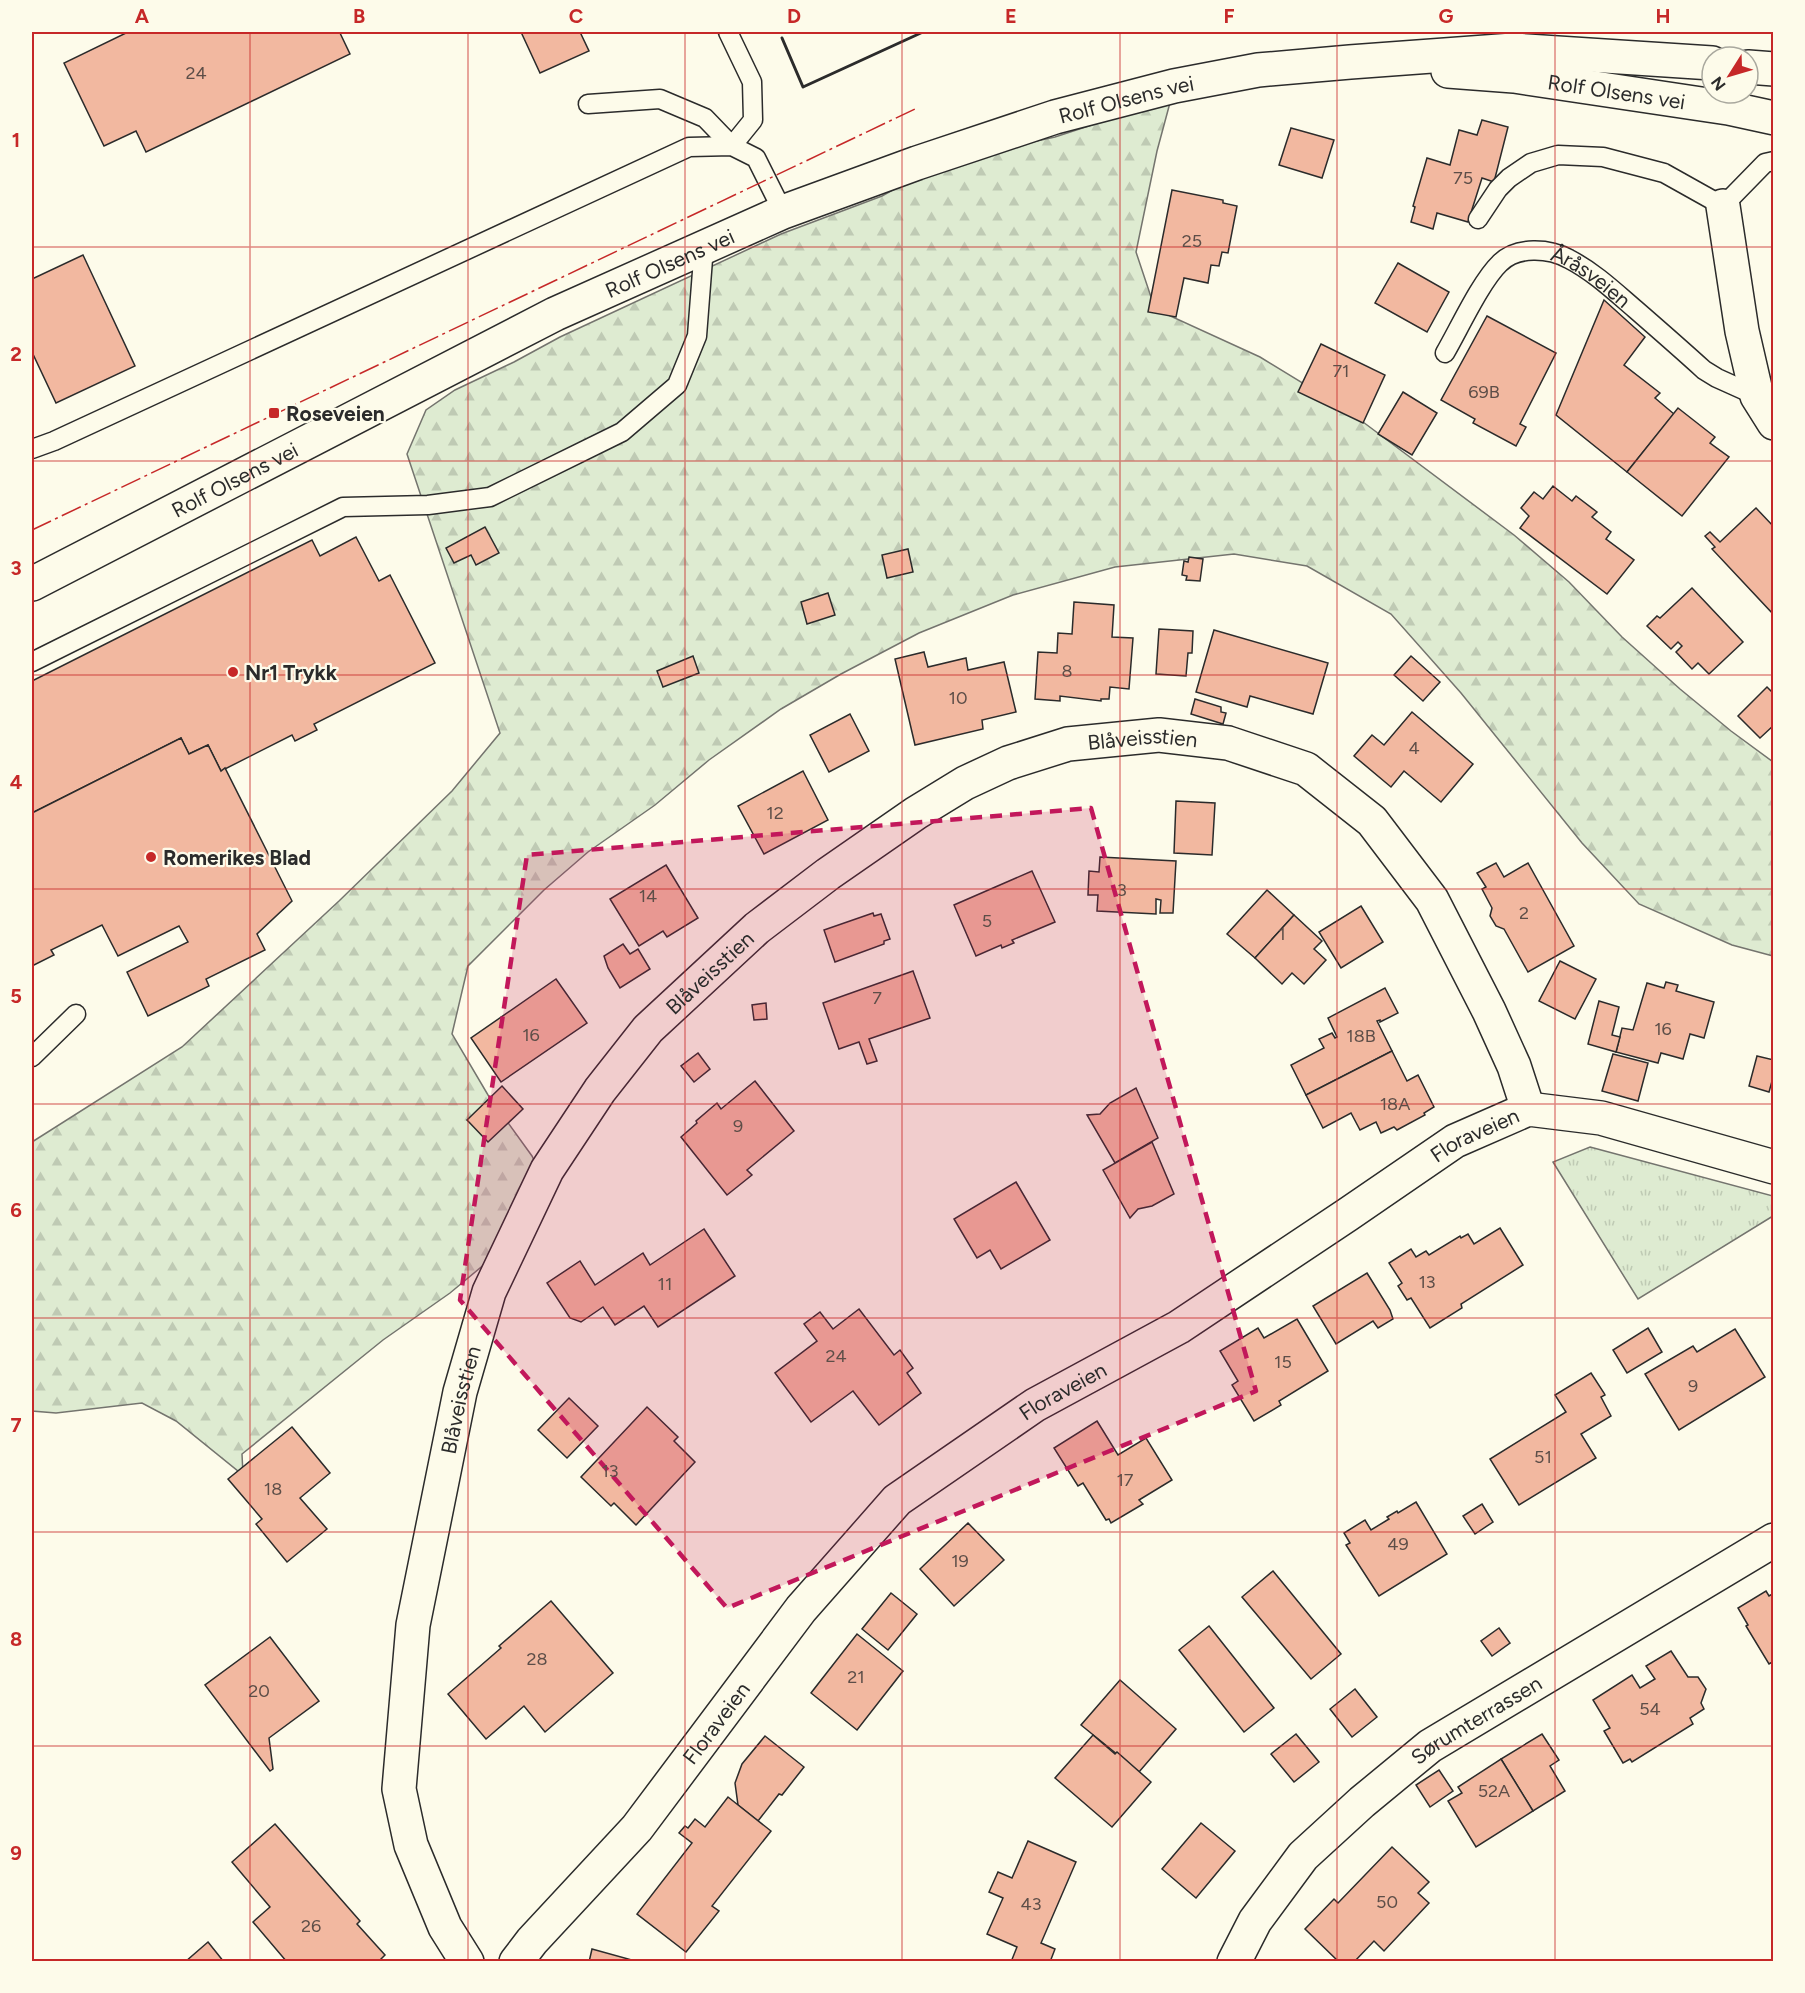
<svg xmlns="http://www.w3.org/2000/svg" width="1805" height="1993" viewBox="0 0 1805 1993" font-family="Figtree,sans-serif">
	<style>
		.forest { fill: url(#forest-firs); stroke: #74746e; stroke-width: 1.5 }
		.park { fill: url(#park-tufts); stroke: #74746e; stroke-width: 1.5 }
		.building { fill: #f2b8a0; stroke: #2b2b2b; stroke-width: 1.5 }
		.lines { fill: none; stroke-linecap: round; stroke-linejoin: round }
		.service-casing { stroke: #2b2b2b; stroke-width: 21 }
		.minor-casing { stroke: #2b2b2b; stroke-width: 36 }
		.secondary-casing { stroke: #2b2b2b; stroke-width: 36 }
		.service { stroke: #fdfbea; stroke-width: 18 }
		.minor { stroke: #fdfbea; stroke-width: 33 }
		.secondary { stroke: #fdfbea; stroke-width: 33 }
		.wall { stroke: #2b2b2b; stroke-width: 3 }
		.power { stroke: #c62828; stroke-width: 1.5; stroke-dasharray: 21 4.5 3 4.5; stroke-linecap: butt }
		.marked { fill: #c2185b; fill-opacity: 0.2; stroke: #c2185b; stroke-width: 4.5; stroke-dasharray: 12 8; stroke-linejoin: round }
		.grid { fill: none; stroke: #c62828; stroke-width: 1.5; stroke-opacity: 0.55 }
		.poi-dot { fill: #c62828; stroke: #fdfbea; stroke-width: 2 }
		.labels { text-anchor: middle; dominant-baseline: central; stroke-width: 4.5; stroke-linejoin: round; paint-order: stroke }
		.number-label { font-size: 18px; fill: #5d4e48 }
		.street-label { font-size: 21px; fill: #2b2b2b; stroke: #fdfbea }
		.poi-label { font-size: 21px; font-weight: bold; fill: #2b2b2b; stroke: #fdfbea; text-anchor: start }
		.neatline { fill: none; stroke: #c62828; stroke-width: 2 }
		.grid-label { font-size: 20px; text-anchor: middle; font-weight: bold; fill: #c62828 }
	</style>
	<defs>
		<pattern id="forest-firs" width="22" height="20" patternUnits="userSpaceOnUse" patternTransform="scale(1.5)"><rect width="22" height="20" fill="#deebd1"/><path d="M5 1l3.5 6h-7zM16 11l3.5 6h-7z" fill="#bfcab4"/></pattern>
		<pattern id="park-tufts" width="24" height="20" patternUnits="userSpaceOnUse" patternTransform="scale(1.5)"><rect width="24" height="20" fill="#deebd1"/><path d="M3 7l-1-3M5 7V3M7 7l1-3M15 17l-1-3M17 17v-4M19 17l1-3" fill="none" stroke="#bfcab4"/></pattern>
	</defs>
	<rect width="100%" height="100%" fill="#fdfbea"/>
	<!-- forest -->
	<path class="forest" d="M1171 99 1157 151 1136 252 1155 309 1260 357 1347 410 1514 535 1569 582 1622 637 1680 689 1731 731 1773 762V956L1732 945 1639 904 1582 843 1461 693 1391 614 1307 566 1234 554 1115 567 1013 595 919 633 841 674 781 709 709 760 655 805 588 852 544 890 468 966 452 1034 488 1095 532 1156 547 1188 504 1248 450 1293 383 1340 242 1454 243 1475 176 1421 142 1403 56 1413 32 1411V1142L182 1047 339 901 452 791 500 733 407 454 426 410 455 390 514 362 560 337 781 234 882 196 923 173 968 156 1055 137Z"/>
	<!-- park -->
	<path class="park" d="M1590 1147 1773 1196V1216L1638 1299 1553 1162Z"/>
	<!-- building -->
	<g class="building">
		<path d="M128 32H343L340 33 350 54 146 152 136 131 104 146 64 63Z"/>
		<path d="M521 32H580L589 51 540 73Z"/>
		<path d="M1482 120 1508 127 1494 182 1482 178 1468 222 1437 213 1433 229 1411 222 1415 207 1413 206 1427 158 1450 165 1459 130 1477 135Z"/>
		<path d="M1291 128 1334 140 1322 178 1279 165Z"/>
		<path d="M1172 190 1223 200V203L1237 206 1228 253 1222 252 1219 266 1211 265 1208 283 1184 278 1176 317 1148 312Z"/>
		<path d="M83 255 135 366 56 403 32 352V279Z"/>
		<path d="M1398 263 1449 292 1427 332 1375 303Z"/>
		<path d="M1604 300 1645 337 1624 365 1660 393 1655 398 1674 414 1627 472 1556 415Z"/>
		<path d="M1487 316 1556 353 1520 424 1526 427 1516 446 1473 423 1475 419 1441 400Z"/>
		<path d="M1321 344 1385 375 1363 423 1298 392Z"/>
		<path d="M1403 392 1437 413 1412 455 1378 434Z"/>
		<path d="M1678 408 1715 437 1710 443 1729 457 1682 516 1627 472Z"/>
		<path d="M1553 486 1572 501 1576 496 1597 512 1592 517 1611 532 1606 539 1634 560 1607 594 1520 528 1529 516 1521 508 1534 492 1543 499Z"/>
		<path d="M1756 508 1774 527V615L1712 549 1715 547 1705 536 1710 532 1720 542Z"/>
		<path d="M485 527 499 553 476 565 471 555 454 563 446 548Z"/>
		<path d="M356 537 379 581 390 575 435 663 314 724 317 730 295 741 292 735 221 771 208 745 189 754 181 738 32 813V681L312 540 320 556Z"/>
		<path d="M908 549 913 572 887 578 882 555Z"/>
		<path d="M1189 557 1203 559 1200 581 1186 580 1187 576 1182 575 1184 561 1188 562Z"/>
		<path d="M1692 588 1743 642 1709 674 1698 663 1692 669 1676 652 1682 646 1678 642 1671 649 1647 626 1657 616 1660 618Z"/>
		<path d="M828 593 835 615 807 624 801 602Z"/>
		<path d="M1074 602 1114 605 1112 637 1133 638 1129 689 1110 687 1109 699H1101V701L1060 696V701L1035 699 1038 652 1057 653 1058 633 1072 634Z"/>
		<path d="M1159 629 1193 631 1192 653H1188L1186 676 1156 674Z"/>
		<path d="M1214 630 1328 663 1313 714 1250 696 1247 707 1196 692Z"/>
		<path d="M924 652 928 667 966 658 968 670 1004 662 1016 712 982 720 983 729 915 745 895 659Z"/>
		<path d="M693 656 699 673 663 687 657 671Z"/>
		<path d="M1411 656 1440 682 1423 701 1394 675Z"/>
		<path d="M1767 687 1774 694V725L1760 738 1738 716Z"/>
		<path d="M1195 699 1221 707V712L1226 713 1223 724 1191 714Z"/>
		<path d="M1412 712 1473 764 1441 802 1404 771 1391 787 1354 756 1372 735 1384 745Z"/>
		<path d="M850 714 869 751 829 772 810 735Z"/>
		<path d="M181 738 189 754 208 745 221 771 225 768 292 901 257 934 265 950 206 979 209 986 148 1016 127 972 188 942 179 926 118 956 102 925 51 950 54 955 32 966V813Z"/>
		<path d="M803 771 828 820 764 854 738 806Z"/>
		<path d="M1176 801 1215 803 1212 855 1174 853Z"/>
		<path d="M1100 857 1176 861 1173 913H1160L1161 900 1156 899V914L1097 911 1098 895H1088L1089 871 1099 872Z"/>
		<path d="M1496 863 1504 877 1528 863 1574 946 1528 972 1504 929 1496 926 1490 916 1492 908 1482 889 1486 887 1477 873Z"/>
		<path d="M666 865 698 918 667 937 663 931 639 946 610 899Z"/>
		<path d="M1032 871 1055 922 1012 940 1014 943 1002 948 1001 945 976 956 954 905Z"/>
		<path d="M1267 890 1294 915 1255 958 1227 934Z"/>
		<path d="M1361 906 1383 942 1341 968 1319 932Z"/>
		<path d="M873 913 874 916 881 914 890 939 884 941V944L835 962 824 930Z"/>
		<path d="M1294 915 1322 941 1314 949 1326 960 1304 984 1292 973 1282 984 1255 958Z"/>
		<path d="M623 944 630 954 638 949 650 969 620 988 608 968 604 956Z"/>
		<path d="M1560 961 1596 979 1575 1019 1539 1001Z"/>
		<path d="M913 971 930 1018 869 1039 877 1061 867 1064 859 1042 839 1049 823 1003Z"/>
		<path d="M556 979 587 1023 501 1082 471 1038Z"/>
		<path d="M1666 982 1678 985 1676 991 1714 1002 1704 1038 1690 1034 1683 1059 1661 1053 1658 1063 1616 1052 1622 1028 1633 1030 1647 983 1664 988Z"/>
		<path d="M1385 988 1398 1013 1380 1022V1020L1377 1021 1392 1051 1306 1095 1291 1065 1324 1048 1319 1039 1332 1033 1335 1038 1337 1037 1328 1018Z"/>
		<path d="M1599 1001 1619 1007 1612 1035 1620 1037 1616 1052 1588 1044Z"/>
		<path d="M766 1003 767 1019 754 1020 752 1005Z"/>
		<path d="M1392 1051 1407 1081 1418 1075 1434 1107 1424 1113 1425 1115 1397 1130 1394 1127 1381 1133 1376 1122 1360 1130 1351 1113 1323 1128 1306 1095Z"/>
		<path d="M698 1053 710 1069 694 1082 681 1066Z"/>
		<path d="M1613 1054 1648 1063 1638 1101 1602 1091Z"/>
		<path d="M1757 1056 1774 1060V1074L1769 1092 1749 1086Z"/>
		<path d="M755 1081 794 1131 747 1170 752 1175 727 1195 681 1137 697 1123 696 1121 717 1103 721 1109Z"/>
		<path d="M502 1086 523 1109 488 1142 467 1120Z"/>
		<path d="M1136 1088 1158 1138 1115 1163 1087 1115 1100 1114 1110 1103Z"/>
		<path d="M1152 1142 1174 1194 1152 1206 1138 1209 1130 1218 1103 1170Z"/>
		<path d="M1016 1182 1050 1240 1001 1269 990 1250 977 1258 954 1219Z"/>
		<path d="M1500 1228 1523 1265 1461 1304 1462 1308 1430 1328 1411 1298 1407 1300 1398 1286 1402 1283 1389 1263 1411 1249 1416 1257 1426 1251 1429 1255 1460 1236 1461 1238 1468 1234 1474 1244Z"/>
		<path d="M704 1229 735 1276 658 1327 644 1306 615 1325 603 1307 581 1322 570 1318 547 1283 580 1261 595 1285 643 1253 650 1265Z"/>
		<path d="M1367 1273 1390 1310 1393 1319 1378 1328 1373 1321 1336 1344 1313 1306Z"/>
		<path d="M859 1309 894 1355 900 1350 913 1368 907 1373 921 1393 879 1425 853 1391 811 1422 775 1373 817 1341 804 1324 820 1312 833 1329Z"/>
		<path d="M1297 1319 1328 1371 1279 1401 1281 1405 1254 1421 1232 1385 1238 1381 1220 1351 1258 1328 1264 1338Z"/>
		<path d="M1648 1328 1662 1352 1627 1373 1613 1350Z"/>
		<path d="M1735 1329 1765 1377 1679 1430 1645 1374 1693 1346 1697 1352Z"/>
		<path d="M1591 1373 1604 1393 1605 1395 1601 1397 1611 1416 1581 1434 1596 1458 1519 1505 1490 1459 1566 1412 1555 1395Z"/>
		<path d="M569 1398 598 1426 567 1458 538 1430Z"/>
		<path d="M647 1407 678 1437 674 1441 695 1462 636 1525 614 1503 611 1506 581 1477Z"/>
		<path d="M1097 1421 1118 1455 1146 1438 1172 1480 1139 1500 1143 1504 1111 1523 1109 1519 1106 1520 1083 1483 1078 1486 1054 1448Z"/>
		<path d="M292 1427 330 1473 300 1498 327 1529 287 1562 256 1524 262 1519 228 1479Z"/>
		<path d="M1416 1502 1447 1554 1379 1596 1346 1545 1350 1543 1344 1533 1365 1520 1371 1530 1389 1519 1387 1517 1397 1511 1398 1513Z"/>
		<path d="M1482 1504 1493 1522 1475 1534 1463 1516Z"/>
		<path d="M968 1523 1004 1560 954 1606 920 1569Z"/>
		<path d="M1273 1571 1341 1654 1311 1679 1242 1597Z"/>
		<path d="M1766 1591 1769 1596 1774 1593V1661L1769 1664 1746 1626 1748 1625 1738 1608Z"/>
		<path d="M891 1593 917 1614 888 1650 862 1629Z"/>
		<path d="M551 1601 613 1673 545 1732 524 1706 486 1739 448 1694 501 1648 499 1646Z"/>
		<path d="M1209 1626 1274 1708 1244 1732 1179 1650Z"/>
		<path d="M1499 1628 1510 1643 1492 1656 1481 1641Z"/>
		<path d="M857 1634 903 1671 857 1730 811 1693Z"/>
		<path d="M270 1637 319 1701 269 1738 273 1769 270 1771 205 1685Z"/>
		<path d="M1671 1651 1688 1677H1698L1706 1689 1701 1703 1704 1709 1690 1718 1693 1724 1632 1762 1630 1759 1623 1763 1604 1731 1610 1728 1593 1700 1632 1675 1640 1688 1655 1679 1646 1666Z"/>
		<path d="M1120 1680 1176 1729 1139 1772 1081 1725Z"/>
		<path d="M1355 1689 1377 1717 1352 1737 1330 1709Z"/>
		<path d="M1296 1734 1319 1762 1294 1782 1271 1754Z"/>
		<path d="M1542 1734 1559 1760 1550 1766 1565 1791 1533 1811 1501 1759Z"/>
		<path d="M1093 1735 1115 1754 1117 1752 1151 1782 1112 1827 1055 1778Z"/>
		<path d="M765 1736 804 1767 782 1795 779 1794 758 1821 738 1805 735 1783 742 1764Z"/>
		<path d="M1501 1759 1533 1811 1476 1847 1448 1801 1462 1793 1458 1787Z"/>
		<path d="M1439 1770 1453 1791 1430 1807 1416 1785Z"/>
		<path d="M728 1797 771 1831 712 1906 719 1911 686 1952 637 1914 692 1843 679 1833 685 1826 688 1828 695 1819 705 1827Z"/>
		<path d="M1201 1823 1235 1851 1196 1898 1162 1869Z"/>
		<path d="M275 1824 360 1921 357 1924 385 1955 378 1962H287L253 1922 270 1907 232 1862Z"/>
		<path d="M1028 1841 1076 1862 1041 1943 1055 1949 1050 1962H1011L1017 1947 987 1934 1003 1898 989 1892 998 1872 1012 1878Z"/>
		<path d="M1392 1847 1429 1882 1418 1893 1429 1903 1384 1951 1374 1941 1354 1962H1339L1305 1929 1334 1899 1338 1903Z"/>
		<path d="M208 1942 224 1962H185Z"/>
		<path d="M592 1949 632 1960V1962H589Z"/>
	</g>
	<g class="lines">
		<defs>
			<g id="service">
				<path d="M588 104 660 99 705 118 732 146 753 120 752 82 728 32"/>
				<path d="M1478 219 1498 189 1509 178 1531 163 1558 155 1603 157 1664 173 1723 206 1765 163 1774 161"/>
				<path id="s1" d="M1445 353C1459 329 1481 281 1500 263 1517 246 1549 248 1569 259 1594 272 1614 291 1635 309 1658 329 1681 349 1704 370L1717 378 1757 396"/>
				<path d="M32 449 54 441 689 147 732 146 756 158 783 212"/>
				<path d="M32 662 343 507 428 505 490 497 622 432 677 385 697 336 704 246"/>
				<path d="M32 1057 76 1014"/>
			</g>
			<g id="minor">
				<path d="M1723 206 1742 331 1757 396 1774 423"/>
				<path id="s2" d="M467 1962 445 1927 411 1845 399 1789 413 1625 460 1392 489 1292 547 1170 600 1090 648 1029 757 928 828 874 916 813 965 783 1008 763 1068 744 1159 735 1228 743 1306 769 1372 821 1432 900 1489 1011 1514 1066 1528 1109"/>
				<path id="s3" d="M516 1962 532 1941 637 1828 801 1609 897 1500 1035 1405 1179 1327 1347 1215 1455 1141 1528 1109 1601 1118 1774 1167"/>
				<path id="s4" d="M1234 1962 1255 1921 1303 1856 1362 1802 1430 1746 1774 1540"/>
			</g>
			<g id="secondary">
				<path d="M1748 67 1774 69"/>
				<path id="s5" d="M1448 71 1514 76 1728 108 1774 118"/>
				<path id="s6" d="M32 584 555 314 783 212 917 163 1055 117 1174 86 1258 70 1350 62 1513 50 1712 63"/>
			</g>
		</defs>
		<!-- service casing -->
		<use href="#service" class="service-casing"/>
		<!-- minor casing -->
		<use href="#minor" class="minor-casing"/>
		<!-- secondary casing -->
		<use href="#secondary" class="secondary-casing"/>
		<!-- service -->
		<use href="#service" class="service"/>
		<!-- minor -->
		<use href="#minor" class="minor"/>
		<!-- secondary -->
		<use href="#secondary" class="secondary"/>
		<!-- wall -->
		<path class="wall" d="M782 38 803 87 923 32"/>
		<!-- power -->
		<path class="power" d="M32 530 917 108"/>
	</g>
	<!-- marked area -->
	<path class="marked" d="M1091 808 1256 1391 727 1608 460 1300 527 855Z"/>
	<!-- grid -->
	<path class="grid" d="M250 32V1962M468 32V1962M685 32V1962M902 32V1962M1120 32V1962M1337 32V1962M1555 32V1962M32 247H1774M32 461H1774M32 675H1774M32 889H1774M32 1104H1774M32 1318H1774M32 1532H1774M32 1746H1774"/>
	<!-- markers -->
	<g class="poi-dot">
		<rect x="268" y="407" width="12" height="12" rx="3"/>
		<circle cx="233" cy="672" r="6"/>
		<circle cx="151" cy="857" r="6"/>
	</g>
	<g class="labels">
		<!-- number labels -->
		<g class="number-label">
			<text x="196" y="73">24</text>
			<text x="1463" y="178">75</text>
			<text x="1192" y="241">25</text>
			<text x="1341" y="371">71</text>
			<text x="1484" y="392">69B</text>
			<text x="1067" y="671">8</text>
			<text x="958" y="698">10</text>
			<text x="1414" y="748">4</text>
			<text x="775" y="813">12</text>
			<text x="1122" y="890">3</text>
			<text x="648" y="896">14</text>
			<text x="1524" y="913">2</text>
			<text x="987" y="921">5</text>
			<text x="1282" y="934">1</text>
			<text x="877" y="998">7</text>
			<text x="1663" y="1029">16</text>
			<text x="531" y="1035">16</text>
			<text x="1361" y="1036">18B</text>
			<text x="1395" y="1104">18A</text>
			<text x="738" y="1126">9</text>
			<text x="1427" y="1282">13</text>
			<text x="665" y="1284">11</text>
			<text x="836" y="1356">24</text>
			<text x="1283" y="1362">15</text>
			<text x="1693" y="1386">9</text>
			<text x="1543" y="1457">51</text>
			<text x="610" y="1471">13</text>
			<text x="1125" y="1480">17</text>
			<text x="273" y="1489">18</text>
			<text x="1398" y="1544">49</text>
			<text x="960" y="1561">19</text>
			<text x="537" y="1659">28</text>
			<text x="856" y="1677">21</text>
			<text x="259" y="1691">20</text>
			<text x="1650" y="1709">54</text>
			<text x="1494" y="1791">52A</text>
			<text x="1387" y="1902">50</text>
			<text x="1031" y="1904">43</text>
			<text x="311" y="1926">26</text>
		</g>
		<!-- street labels -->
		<g class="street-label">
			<text stroke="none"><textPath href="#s5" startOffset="170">Rolf Olsens vei</textPath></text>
			<text stroke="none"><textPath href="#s6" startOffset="1200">Rolf Olsens vei</textPath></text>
			<text stroke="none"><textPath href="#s6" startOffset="714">Rolf Olsens vei</textPath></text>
			<text stroke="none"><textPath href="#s1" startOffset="207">Åråsveien</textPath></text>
			<text stroke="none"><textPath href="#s6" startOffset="228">Rolf Olsens vei</textPath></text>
			<text stroke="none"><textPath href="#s2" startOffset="1590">Blåveisstien</textPath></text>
			<text stroke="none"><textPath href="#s2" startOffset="1086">Blåveisstien</textPath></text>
			<text stroke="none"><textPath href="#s3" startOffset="1284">Floraveien</textPath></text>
			<text stroke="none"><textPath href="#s3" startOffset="798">Floraveien</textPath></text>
			<text stroke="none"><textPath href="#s2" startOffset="582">Blåveisstien</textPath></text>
			<text stroke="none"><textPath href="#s4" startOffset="348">Sørumterrassen</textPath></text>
			<text stroke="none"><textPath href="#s3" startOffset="312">Floraveien</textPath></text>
		</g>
		<!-- poi labels -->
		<g class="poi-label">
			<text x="286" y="413">Roseveien</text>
			<text x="245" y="672">Nr1 Trykk</text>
			<text x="163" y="857">Romerikes Blad</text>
		</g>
	</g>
	<!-- border -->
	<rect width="1805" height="1993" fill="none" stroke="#fdfbea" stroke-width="66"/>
	<!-- north arrow -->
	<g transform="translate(1730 75) rotate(233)"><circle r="28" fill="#fdfbea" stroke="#a9a89e" stroke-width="1.5"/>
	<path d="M0-4.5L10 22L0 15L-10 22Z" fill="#c62828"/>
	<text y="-9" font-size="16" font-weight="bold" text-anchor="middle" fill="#2b2b2b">N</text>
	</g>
	<rect x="33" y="33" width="1739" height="1927" class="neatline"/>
	<g class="grid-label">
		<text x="142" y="23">A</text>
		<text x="359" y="23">B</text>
		<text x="576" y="23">C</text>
		<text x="794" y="23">D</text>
		<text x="1011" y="23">E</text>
		<text x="1229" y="23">F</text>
		<text x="1446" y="23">G</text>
		<text x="1663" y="23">H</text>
		<text x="16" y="147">1</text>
		<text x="16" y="361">2</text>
		<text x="16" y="575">3</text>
		<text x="16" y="789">4</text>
		<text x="16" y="1003">5</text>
		<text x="16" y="1217">6</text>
		<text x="16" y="1432">7</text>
		<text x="16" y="1646">8</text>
		<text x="16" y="1860">9</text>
	</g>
</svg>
